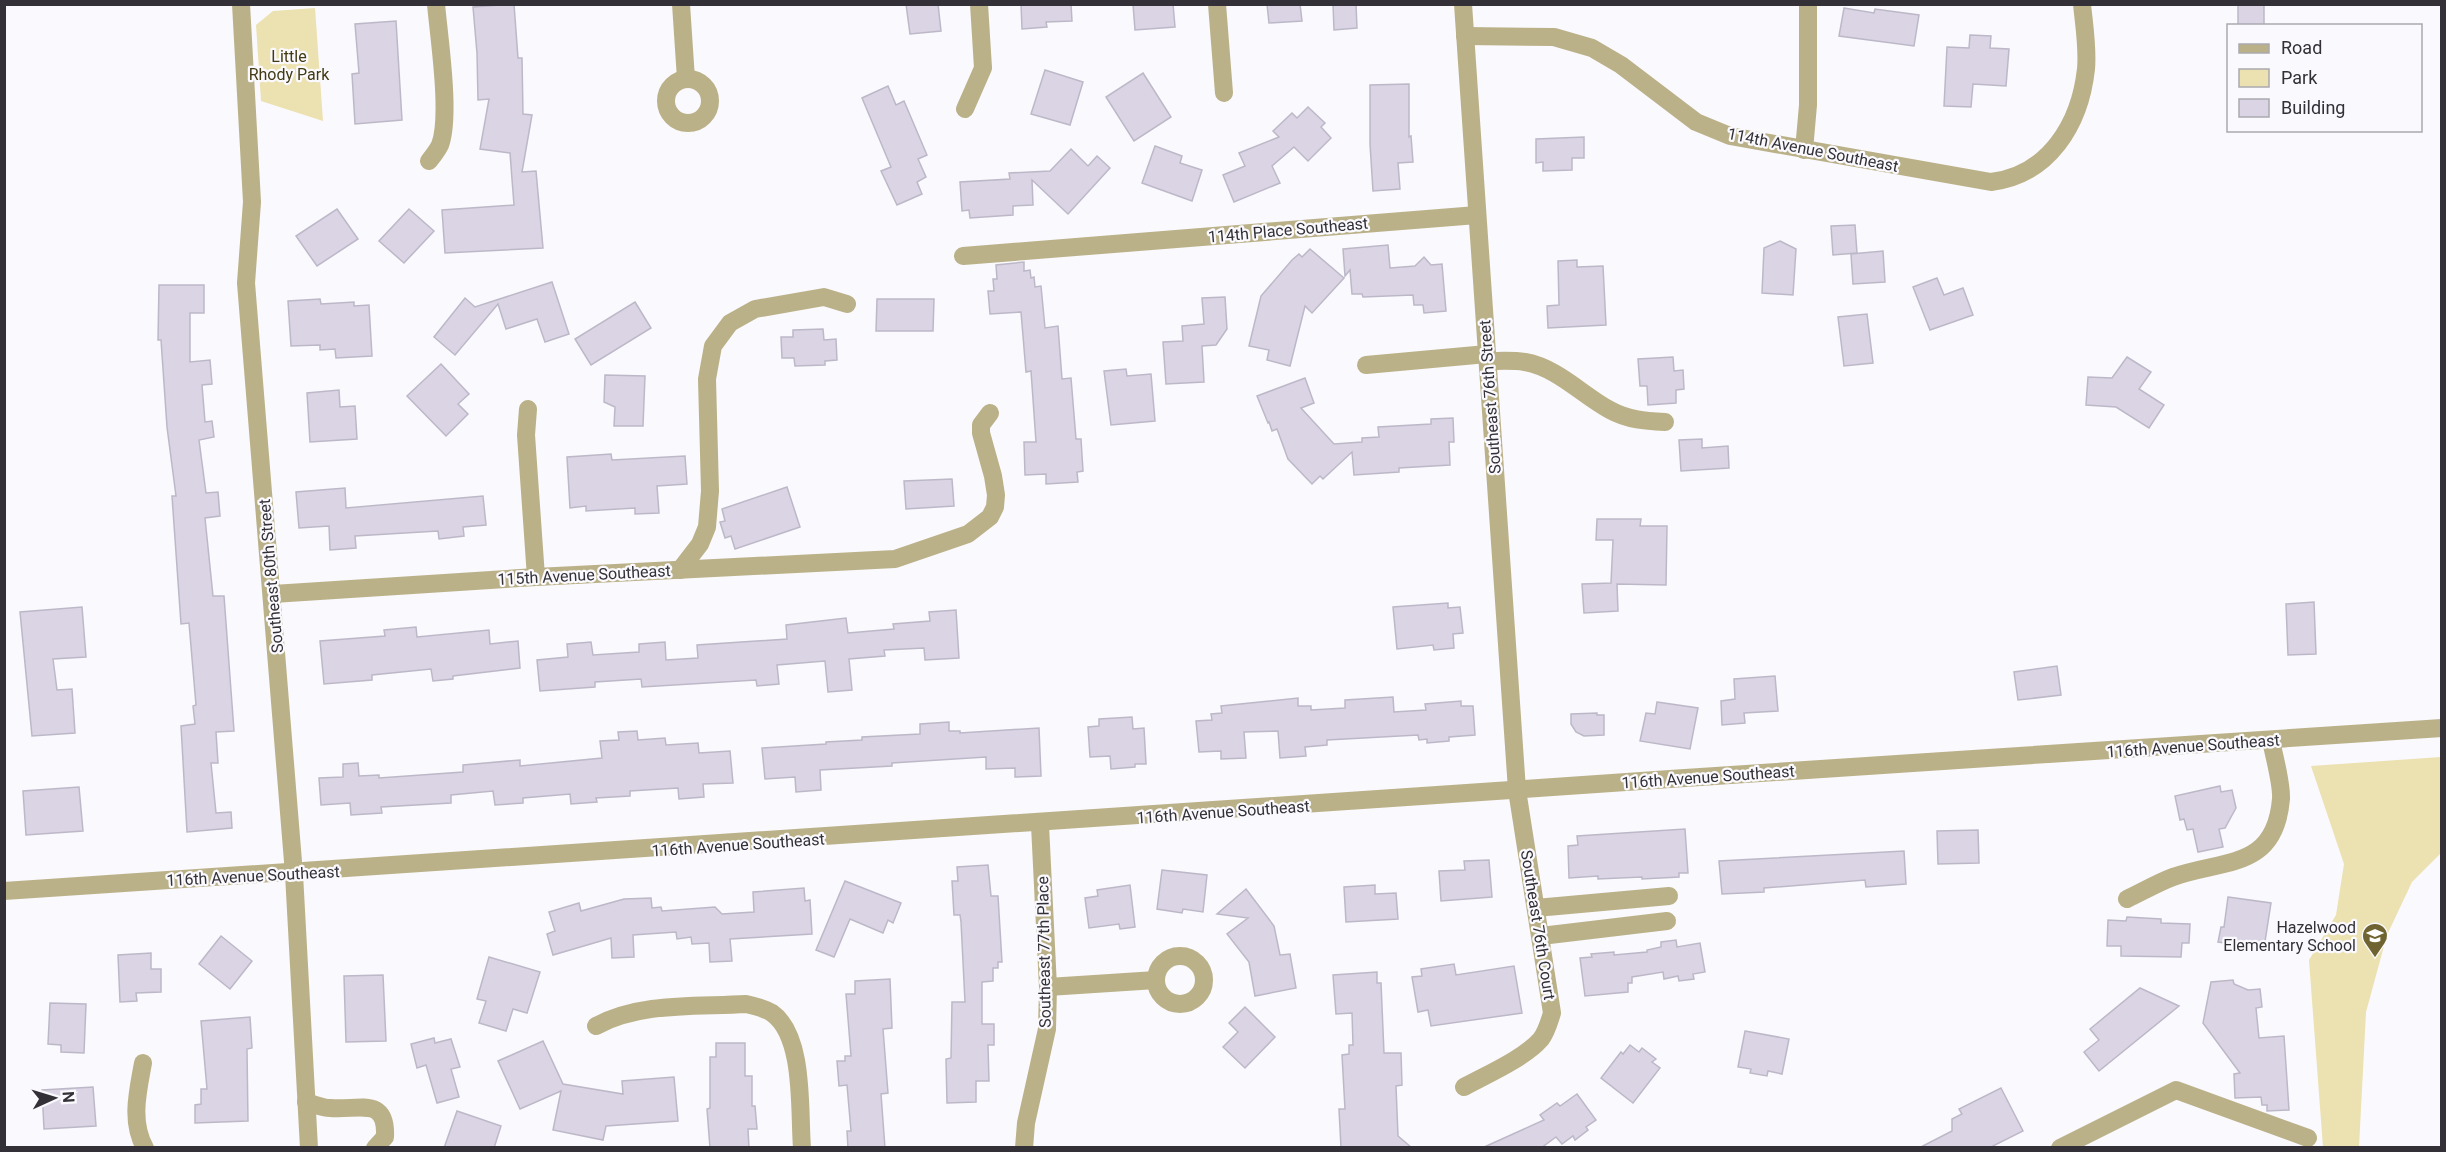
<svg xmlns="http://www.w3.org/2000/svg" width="2446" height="1152" viewBox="0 0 2446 1152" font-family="Roboto,sans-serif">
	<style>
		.green { fill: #ece1b0 }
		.building { fill: #dad4e5; stroke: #bdb8c8; stroke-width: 1.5 }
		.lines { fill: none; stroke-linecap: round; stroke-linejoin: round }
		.minor { stroke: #bab188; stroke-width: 18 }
		.labels { text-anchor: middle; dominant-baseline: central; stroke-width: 4.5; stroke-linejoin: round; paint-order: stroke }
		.park-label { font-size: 16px; fill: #423a13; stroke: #faf9fd }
		.street-label { font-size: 16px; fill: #333137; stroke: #faf9fd }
		.poi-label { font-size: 16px; fill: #333137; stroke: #faf9fd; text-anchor: end }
	</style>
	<rect width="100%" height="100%" fill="#faf9fd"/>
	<!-- green -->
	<g class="green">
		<path d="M315 8 323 121 261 101 256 25 273 11Z"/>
		<path d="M2441 757V853L2412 882 2387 935 2366 1012 2359 1147H2323L2309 960 2336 915 2344 864 2311 766Z"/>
	</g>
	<!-- building -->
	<g class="building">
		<path d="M514 4 518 58H522L523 114 532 115 522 172 536 171 543 248 445 253 442 210 514 205 510 153 480 149 489 99 478 100 477 53 473 7Z"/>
		<path d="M906 4H938L941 31 910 34Z"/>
		<path d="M1021 4H1071L1072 21 1046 22 1047 27 1022 29Z"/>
		<path d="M1133 4H1173L1175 27 1135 30Z"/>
		<path d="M1267 4H1300L1302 21 1269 23Z"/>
		<path d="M1333 4H1356L1357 28 1334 30Z"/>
		<rect x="2238" y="4" width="26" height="22"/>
		<path d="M1844 8 1874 13 1875 9 1919 15 1914 46 1839 36Z"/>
		<path d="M396 21 402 120 355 124 352 74 359 73 355 24Z"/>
		<path d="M1970 35 1991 36 1990 48 2009 49 2006 86 1973 84 1971 107 1944 106 1947 47 1969 48Z"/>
		<path d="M1045 70 1083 82 1070 125 1031 114Z"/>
		<path d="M1143 73 1171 117 1134 141 1106 97Z"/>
		<path d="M1409 84V137L1411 136 1413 162 1398 163 1400 189 1373 191 1370 144V85Z"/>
		<path d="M888 86 896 105 904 101 927 155 918 159 926 177 917 182 922 194 897 205 881 171 891 167 862 98Z"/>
		<path d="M1308 107 1325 123 1321 127 1331 138 1308 161 1294 147 1272 166 1280 183 1234 202 1223 175 1245 166 1239 153 1279 137 1273 131 1292 113 1297 118Z"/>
		<path d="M1584 137V158H1572V170L1543 171V162L1536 163V139Z"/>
		<path d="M1155 146 1182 156 1180 163 1202 170 1192 201 1142 183Z"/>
		<path d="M1071 149 1088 166 1097 156 1110 168 1068 214 1032 180 1033 205 1013 206V215L970 218 969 210 962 211 960 182 1010 179 1009 173 1050 171Z"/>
		<path d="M337 209 358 239 317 266 296 236Z"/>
		<path d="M409 209 434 231 404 263 379 241Z"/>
		<path d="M1855 225 1857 253 1833 255 1831 226Z"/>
		<path d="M1780 241 1796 249 1793 295 1762 293 1764 248Z"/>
		<path d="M1388 245 1390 268 1415 266 1424 257 1431 265 1442 264 1446 311 1424 313 1423 305H1414L1413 295 1363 297 1362 294H1352L1350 270 1345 276 1343 249Z"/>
		<path d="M1310 249 1344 278 1312 313 1305 306 1290 366 1267 360 1269 350 1249 346 1261 296 1292 260 1299 254 1302 257Z"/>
		<path d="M1883 251 1885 282 1853 284 1851 254Z"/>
		<path d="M1577 260V267L1603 266 1606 325 1548 328 1547 306 1559 305 1558 261Z"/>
		<path d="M1024 262V271L1030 270 1031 278 1034 277 1035 287 1041 286 1045 328 1058 326 1062 379 1071 378 1076 439H1081L1083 471 1077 472 1078 482 1046 484V474L1025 475 1024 442H1036L1031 371 1026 372 1021 312 990 314 988 291H994L993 279H997L996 265Z"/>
		<path d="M1937 278 1944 295 1963 288 1973 315 1930 330 1913 287Z"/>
		<path d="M552 282 569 334 545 342 537 319 506 329 498 304 455 355 434 337 465 298 475 307Z"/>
		<path d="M159 285H204V313H190V362L210 360 212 384 202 385 205 422 212 421 214 437 199 440 206 493 218 492 220 516 205 518 213 596H224L234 731 216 732 218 763H211L216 813 231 812 232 828 187 832 181 726 195 724 193 706 196 705 189 623 181 624 172 496H176L167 427 161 340H158Z"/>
		<path d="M1225 297 1227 329 1216 345 1202 346 1204 382 1166 384 1163 342 1183 341 1182 326 1204 324 1202 298Z"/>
		<path d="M320 299 321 304 354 302V306L369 305 372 356 336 358 335 349 320 350V345L291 346 288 301Z"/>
		<path d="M877 299H934L933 331H876Z"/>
		<path d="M635 302 651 328 591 365 575 339Z"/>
		<path d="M1867 314 1873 363 1844 366 1838 317Z"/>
		<path d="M823 329 824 340 836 339 837 360 825 361V365L795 366 794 358H782L781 337H793V330Z"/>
		<path d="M1673 357 1674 371 1683 370 1684 389 1676 390V403L1648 405 1647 386H1640L1638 359Z"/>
		<path d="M2127 357 2151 372 2139 389 2164 405 2149 428 2116 407 2086 405 2088 377 2112 378Z"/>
		<path d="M441 364 469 394 458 404 468 414 446 436 407 396Z"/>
		<path d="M1126 369 1127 376 1151 374 1155 421 1111 425 1104 371Z"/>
		<path d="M605 375 645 376 643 426H614L615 407 604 402Z"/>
		<path d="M1305 378 1314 403 1301 408 1334 444 1362 442V438L1379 437 1378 427 1431 424V419L1453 418 1454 442H1449L1450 465 1399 468V472L1354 475 1352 452 1323 479 1320 476 1312 484 1288 459 1277 429 1272 431 1269 422 1268 423 1257 396Z"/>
		<path d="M339 390 340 407 355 406 357 439 310 442 307 393Z"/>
		<path d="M1702 439V448L1728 446 1729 468 1681 471 1679 440Z"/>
		<path d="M611 454 612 460 685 456 687 484 657 486 659 513 635 514V508L586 511V506L570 508 567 457Z"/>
		<path d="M952 479 954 506 906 509 904 481Z"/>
		<path d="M787 487 800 527 735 549 731 536 725 538 720 522 725 521 722 509Z"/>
		<path d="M345 488 346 508 483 496 486 525 463 527 464 536 439 539 438 531 355 536 356 548 330 550 329 526 299 528 296 492Z"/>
		<path d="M1597 519H1641L1640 526H1667L1666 585 1617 584 1618 611 1584 613 1582 584 1611 583 1613 540H1596Z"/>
		<path d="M2314 602 2316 654 2288 655 2286 604Z"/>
		<path d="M1448 603V608L1460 607 1463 633 1453 634 1454 648 1434 650 1433 645 1397 649 1393 607Z"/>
		<path d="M82 607 86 657 53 659 57 690 72 689 75 733 32 736 20 612Z"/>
		<path d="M956 610 959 658 925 660 924 648 884 650 885 656 849 659 852 690 828 692 825 661 777 665 779 684 757 686 756 680 642 687 641 679 595 682V687L540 691 537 660 568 657 567 644 591 642 593 655 639 652V644L665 642 666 660 698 658 697 645 787 639 786 625 846 618 848 633 894 629 893 624 930 621 929 612Z"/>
		<path d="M416 627 417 637 489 630 490 644 518 641 520 668 453 676V679L433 681 431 669 372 675V680L324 684 320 641 385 636 384 630Z"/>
		<path d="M2057 666 2061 695 2018 700 2014 672Z"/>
		<path d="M1775 676 1778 711 1744 713 1745 723 1722 725 1721 701 1735 699 1734 679Z"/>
		<path d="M1393 697 1394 712 1426 710 1425 704 1461 701V706H1473L1475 735 1449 737V741L1427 743V739L1419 740 1418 735 1327 740V745L1305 747 1306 756 1280 758 1278 731 1244 732 1246 758 1221 759V751L1199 752 1196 721 1212 720 1211 714 1222 713 1221 706 1298 698V706H1311V710L1345 708V700Z"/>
		<path d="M1657 702 1698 708 1690 749 1640 741 1646 713 1655 714Z"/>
		<path d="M1597 713V715H1604V735L1584 736 1576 732 1571 724V714Z"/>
		<path d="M1132 717 1133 729 1144 728 1146 764H1135V767L1111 769 1110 756 1090 757 1088 727 1099 726V719Z"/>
		<path d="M949 722V731H960V733L1039 728 1041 776 1015 777V768L986 769V757L892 763V766L820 770 821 790 796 792 795 777 765 779 762 748 826 744V742L862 740V737L920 734V724Z"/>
		<path d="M637 731 638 740 665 738 666 745 698 743 699 753 730 751 733 783 703 784 704 797 679 799 678 788 630 791V796L596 798 597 802 571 804 570 794 523 798V803L495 805 493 791 451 795V803L381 807 382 813 351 815 350 803 321 805 319 778 343 777V764L358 763 359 776 379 775V778L463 772V765L520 760V766L602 758 600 741 619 740 618 732Z"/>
		<path d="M2220 786 2221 792 2232 790 2236 808 2225 828 2219 829 2223 847 2198 852 2193 829 2187 830 2184 819 2180 820 2175 796Z"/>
		<path d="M79 787 83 831 26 835 23 791Z"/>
		<path d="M1685 829 1688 873H1679V877L1642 879V877L1598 879V876L1569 878 1568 846 1578 845 1577 836Z"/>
		<path d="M1978 830 1979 863 1938 864 1937 831Z"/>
		<path d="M1904 851 1906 884 1866 887 1865 880 1764 888V892L1722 894 1719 861Z"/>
		<path d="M1489 860 1492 897 1441 901 1439 871 1465 870 1464 861Z"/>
		<path d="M988 865 991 896H998L1002 962H998V968H993V981L982 982V1024H994V1045H988L989 1081H976V1102L947 1103 946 1059 951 1058 952 1002H965L961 922 960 915H954L952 881H958L957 867Z"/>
		<path d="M1162 870 1207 875 1203 912 1183 909 1182 913 1157 909Z"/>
		<path d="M845 881 901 903 893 923 888 920 883 933 850 919 834 957 816 950Z"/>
		<path d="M1130 885 1135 927 1120 929 1119 924 1089 928 1085 898 1098 896 1097 890Z"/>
		<path d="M1375 885V894L1396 893 1398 919 1346 922 1344 887Z"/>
		<path d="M804 888 805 901 810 900 812 934 730 939 732 961 710 962 709 943 692 944 691 937 677 939 676 932 633 935 634 957 612 958 611 938 553 955 547 934 555 931 549 912 579 903 581 911 624 899 651 898 652 908 661 907 662 911 715 907 722 914 754 912 753 892Z"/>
		<path d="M1246 889 1274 926 1280 955 1290 954 1296 988 1255 996 1249 962 1227 934 1248 918 1217 914Z"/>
		<path d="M2228 897 2271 903 2264 948 2218 942 2221 927H2224Z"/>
		<path d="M2127 917 2161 919V923L2190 924 2189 943H2182L2181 957 2121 956V946H2107L2108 920 2126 921Z"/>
		<path d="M221 936 252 961 230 989 199 964Z"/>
		<path d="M1676 940 1677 947 1700 943 1705 972 1693 974 1694 979 1679 981 1678 976 1664 979 1663 972 1632 977V983H1628V992L1585 996 1580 958 1592 957 1591 954 1614 952V955L1647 952V950L1661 947V942Z"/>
		<path d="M151 953V969H161V992L136 993 137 1001 120 1002 118 955Z"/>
		<path d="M489 957 540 972 527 1013 513 1009 506 1031 479 1023 486 1001 477 999Z"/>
		<path d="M1454 964 1456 975 1514 966 1522 1013 1431 1026 1428 1010 1418 1012 1412 977 1422 976 1421 969Z"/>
		<path d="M1377 972V983H1381L1384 1053H1401L1402 1085 1396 1086 1398 1136 1412 1148H1341L1339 1109H1345L1342 1055 1349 1054V1045H1353L1352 1013 1336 1014 1333 975Z"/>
		<path d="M383 975 386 1041 346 1042 344 976Z"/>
		<path d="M890 979 892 1028 883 1029 888 1093 881 1094 885 1148H848L847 1131H851L847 1085 839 1086 837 1061H845V1056H851L846 994H855V981Z"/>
		<path d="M2233 980 2234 984 2248 990 2260 989 2262 1007 2256 1008 2259 1038 2284 1036 2289 1110 2267 1111V1105H2262L2261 1097 2235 1098 2234 1074 2240 1073 2203 1023 2211 982Z"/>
		<path d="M2140 988 2179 1006 2099 1071 2084 1052 2099 1040 2090 1029Z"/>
		<path d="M50 1003 86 1004 84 1053 61 1052V1045L48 1044Z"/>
		<path d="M1245 1007 1275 1037 1245 1068 1223 1047 1238 1032 1229 1023Z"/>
		<path d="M250 1017 252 1048 247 1049 248 1121 195 1123V1105L201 1104V1089H207L201 1021Z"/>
		<path d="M1745 1031 1789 1039 1782 1074 1768 1071 1767 1076 1750 1073 1751 1069 1738 1067Z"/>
		<path d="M434 1038 435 1043 451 1039 460 1067 451 1069 459 1097 437 1103 426 1065 417 1068 411 1044Z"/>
		<path d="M543 1041 563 1084 623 1094 622 1081 674 1077 678 1121 606 1126 603 1140 553 1130 561 1091 520 1109 498 1061Z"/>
		<path d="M716 1043H745V1076H752V1106H755L757 1129H748L749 1148H710L707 1109 710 1108V1057H716Z"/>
		<path d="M1630 1045 1639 1052 1642 1048 1656 1059 1652 1062 1660 1068 1633 1103 1601 1078 1621 1052 1623 1054Z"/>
		<path d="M93 1087 96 1126 44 1129 42 1090Z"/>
		<path d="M2001 1088 2023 1131 1989 1148H1919L1952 1131V1119L1962 1114 1959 1109Z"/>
		<path d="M1577 1094 1596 1120 1586 1127 1588 1130 1575 1140 1573 1136 1562 1144 1556 1137 1541 1148H1482L1544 1120 1540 1115 1557 1103 1560 1106Z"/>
		<path d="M457 1111 501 1126 494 1148H444Z"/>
	</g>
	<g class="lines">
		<!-- minor -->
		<g class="minor">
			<path d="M241 4 252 202 246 283 294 874 309 1148"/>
			<path d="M681 4 686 79"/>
			<path d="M1217 4 1224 93"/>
			<path d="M1463 4 1517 790 1552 1013C1549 1022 1547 1031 1541 1039 1525 1058 1486 1075 1464 1087"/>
			<path d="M1465 36 1554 37 1592 48 1621 65 1696 122 1730 136 1991 182C2049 175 2080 124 2086 69 2088 48 2084 25 2082 4"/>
			<circle cx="688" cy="101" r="22"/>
			<path d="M965 109 983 68 979 4"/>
			<path d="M1804 150 1808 105V4"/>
			<path d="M429 161C433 156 437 151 440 145 451 116 439 38 436 4"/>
			<path d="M963 256 1477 215"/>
			<path d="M1488 361C1500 361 1513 360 1525 362 1558 368 1582 395 1610 410 1628 420 1646 421 1665 422"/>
			<path d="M1366 365 1487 354"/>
			<path d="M528 409 526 435 536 577"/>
			<path d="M680 570 700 544 707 527 710 491 707 379 713 346 730 323 755 309 824 297 847 304"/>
			<path d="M273 594 536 577 895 559 968 534 990 517 995 507 996 495 993 476 981 433V425L990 413"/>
			<path d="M4 891C507 862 1009 826 1511 790 1821 768 2131 750 2442 728"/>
			<path d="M2127 899C2142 892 2157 883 2173 877 2224 859 2275 870 2281 799 2282 783 2274 757 2271 740"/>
			<path d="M1536 908 1669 896"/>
			<path d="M1541 936 1667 921"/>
			<circle cx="1180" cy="980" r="24"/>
			<path d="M1048 987 1156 980"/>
			<path d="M596 1026C640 1002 696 1007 746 1004 755 1006 764 1008 772 1013 805 1036 799 1112 802 1148"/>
			<path d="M143 1063C138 1091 130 1121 145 1148"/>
			<path d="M306 1102C314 1104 322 1108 330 1108 357 1111 387 1095 385 1137L375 1148"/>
			<path d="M1024 1148 1026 1123 1047 1029 1048 987 1040 825"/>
			<path d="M2060 1148 2176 1090 2308 1138"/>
		</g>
	</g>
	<!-- icons -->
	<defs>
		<symbol id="school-pin" viewBox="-11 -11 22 30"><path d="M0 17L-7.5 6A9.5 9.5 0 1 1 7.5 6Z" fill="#6f6431" stroke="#faf9fd"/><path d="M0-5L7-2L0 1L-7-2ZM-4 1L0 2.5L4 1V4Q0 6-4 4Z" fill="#fff"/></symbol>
	</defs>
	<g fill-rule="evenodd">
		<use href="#school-pin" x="2360" y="921" width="30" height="40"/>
	</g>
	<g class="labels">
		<!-- park labels -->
		<g class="park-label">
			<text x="289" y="56">Little<tspan x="289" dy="18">Rhody Park</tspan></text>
		</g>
		<!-- street labels -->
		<g class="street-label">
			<text transform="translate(1813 150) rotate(11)">114th Avenue Southeast</text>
			<text transform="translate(1288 230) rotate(-5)">114th Place Southeast</text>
			<text transform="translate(1490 397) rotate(-94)">Southeast 76th Street</text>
			<text transform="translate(584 575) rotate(-3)">115th Avenue Southeast</text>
			<text transform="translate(271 576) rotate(-95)">Southeast 80th Street</text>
			<text transform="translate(2193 746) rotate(-4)">116th Avenue Southeast</text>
			<text transform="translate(1708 777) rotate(-4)">116th Avenue Southeast</text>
			<text transform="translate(1223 812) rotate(-4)">116th Avenue Southeast</text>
			<text transform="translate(738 845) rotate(-4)">116th Avenue Southeast</text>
			<text transform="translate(253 876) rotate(-3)">116th Avenue Southeast</text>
			<text transform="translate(1538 925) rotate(81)">Southeast 76th Court</text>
			<text transform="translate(1044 952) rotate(-91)">Southeast 77th Place</text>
		</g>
		<!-- poi labels -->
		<g class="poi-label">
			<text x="2356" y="927">Hazelwood<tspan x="2356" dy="18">Elementary School</tspan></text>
		</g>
	</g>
	<!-- border -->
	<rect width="2446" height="1152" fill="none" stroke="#333137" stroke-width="12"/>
	<!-- legend -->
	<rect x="2227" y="24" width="195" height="108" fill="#faf9fd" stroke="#aaa9ae" stroke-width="1.5"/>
	<rect x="2239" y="44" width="30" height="9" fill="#bab188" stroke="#aaa9ae" stroke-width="1.5"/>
	<text x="2281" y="54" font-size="18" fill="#333137">Road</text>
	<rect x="2239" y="69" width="30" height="18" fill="#ece1b0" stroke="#aaa9ae" stroke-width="1.5"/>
	<text x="2281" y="84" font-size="18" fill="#333137">Park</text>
	<rect x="2239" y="99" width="30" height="18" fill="#dad4e5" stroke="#aaa9ae" stroke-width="1.5"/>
	<text x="2281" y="114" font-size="18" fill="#333137">Building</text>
	<!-- north arrow -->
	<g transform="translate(54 1098) rotate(86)" stroke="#faf9fd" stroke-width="4.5" paint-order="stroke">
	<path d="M0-4.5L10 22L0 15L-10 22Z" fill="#333137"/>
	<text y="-9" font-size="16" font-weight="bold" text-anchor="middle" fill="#333137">N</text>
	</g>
</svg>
